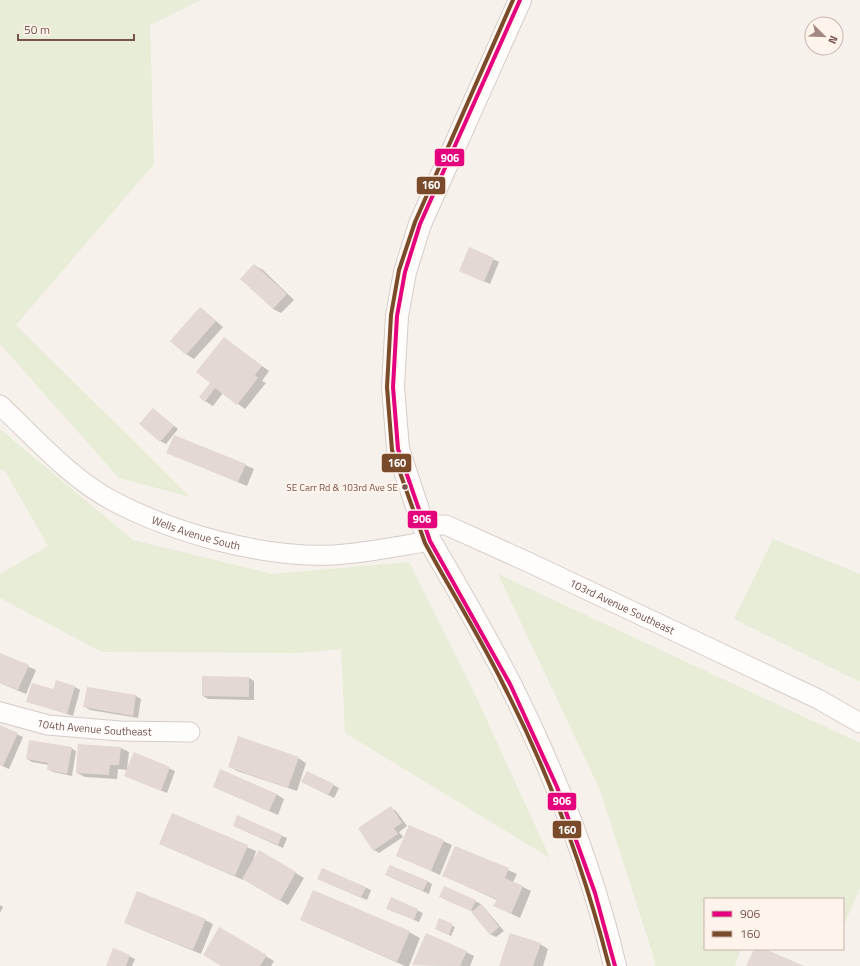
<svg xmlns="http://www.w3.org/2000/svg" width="860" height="966" viewBox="0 0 860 966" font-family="'Titillium Web',sans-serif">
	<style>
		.green { fill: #e7edd6 }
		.shadow { fill: #0003 }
		.building { fill: #e3d8d3 }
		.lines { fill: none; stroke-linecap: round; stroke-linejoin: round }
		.minor-casing { stroke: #d6ccc8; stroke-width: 21 }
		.secondary-casing { stroke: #d6ccc8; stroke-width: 24 }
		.minor { stroke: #fefdfc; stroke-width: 19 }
		.secondary { stroke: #fefdfc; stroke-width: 22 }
		.bus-1-casing { stroke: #fff4ec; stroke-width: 7 }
		.bus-2-casing { stroke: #fff4ec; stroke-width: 7 }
		.bus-1 { stroke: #e5007d; stroke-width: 4 }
		.bus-2 { stroke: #7a4b2a; stroke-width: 4 }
		.bus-dot { fill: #75534b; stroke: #fff4ec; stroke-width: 1.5 }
		.labels { text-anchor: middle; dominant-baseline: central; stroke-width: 4; stroke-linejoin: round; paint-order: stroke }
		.bus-label { font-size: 10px; fill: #75534b; stroke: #fff4ec; text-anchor: end }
		.street-label { font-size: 11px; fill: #75534b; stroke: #fff4ec }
		.line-badge { stroke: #fff4ec; stroke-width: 1.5 }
		.badge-label { font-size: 11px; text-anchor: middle; font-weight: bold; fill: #fff }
	</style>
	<rect width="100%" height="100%" fill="#f7f1eb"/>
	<!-- green -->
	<g class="green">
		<path d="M0 0H201L150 25 154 164 16 325 190 497 119 478 0 344Z"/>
		<path d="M0 429 133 540 272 574 409 562 472 688 550 858 345 733 341 649 299 653 102 652 0 598V574L48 546 5 471 0 469Z"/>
		<path d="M773 539 860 574V682L734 619Z"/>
		<path d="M498 574 860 743V888L843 927V899H705V949H741L735 966H655L653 955 600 790Z"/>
	</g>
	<!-- shadow -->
	<g class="shadow">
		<path d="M469 248 499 262 490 284 465 273Z"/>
		<path d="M254 265 263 270 294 300 281 313 273 309Z"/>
		<path d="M201 308 223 327 194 359 186 354Z"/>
		<path d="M224 338 269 371 262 381 266 383 245 409 223 393 213 406 205 401Z"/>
		<path d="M153 409 178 429 166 444 160 441Z"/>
		<path d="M168 453 245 465 254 469 247 486Z"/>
		<path d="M0 654 36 670 26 694 0 683Z"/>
		<path d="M249 678 254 681V700L208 699 203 696Z"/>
		<path d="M75 687 80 690 73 716 28 701 54 690Z"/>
		<path d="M88 688 136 696 141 699 138 718 90 710 85 707Z"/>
		<path d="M0 727 23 737 9 769 0 765Z"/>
		<path d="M71 748 76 751 72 776 53 772 48 769 49 765 32 762 27 759Z"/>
		<path d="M121 748 129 752 127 769 134 753 175 771 167 793 131 778 128 770 118 769 117 779 85 777 77 773Z"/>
		<path d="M298 758 306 763 297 791 237 771 229 766Z"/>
		<path d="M307 772 339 788 334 798 308 785Z"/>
		<path d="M214 787 276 794 284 799 278 815Z"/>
		<path d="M391 808 396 811 407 826 399 832 403 837 379 853 374 850Z"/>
		<path d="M172 815 256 851 252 864 259 851 304 878 288 905 244 879 243 880 160 844Z"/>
		<path d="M238 817 287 838 283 848 234 826Z"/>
		<path d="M409 826 452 845 440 875 397 855Z"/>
		<path d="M456 847 517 874 513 882 531 891 520 918 495 906 497 900 444 876Z"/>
		<path d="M323 869 371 890 367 900 318 879Z"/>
		<path d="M392 878 427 881 432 884 429 894Z"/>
		<path d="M445 887 481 904 504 931 496 937 490 934 472 911 446 900Z"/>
		<path d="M391 899 423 913 419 922 393 911Z"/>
		<path d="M0 905 3 907 0 913Z"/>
		<path d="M205 920 213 924 201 954 125 923Z"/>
		<path d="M301 920 409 932 420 938 409 966H405Z"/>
		<path d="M440 920 455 927 451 936 438 930Z"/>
		<path d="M219 929 274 961 271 966H223Z"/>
		<path d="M540 944 548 949 543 966H500Z"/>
		<path d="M114 949 135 959 132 966H107Z"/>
		<path d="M466 952 474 956 470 966 414 965Z"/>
	</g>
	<!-- building -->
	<g class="building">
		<path d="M469 247 494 258 484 282 459 271Z"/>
		<path d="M254 264 287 294 273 309 240 279Z"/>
		<path d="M200 307 216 321 186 355 170 341Z"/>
		<path d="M224 337 262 366 255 375 258 378 237 405 215 388 205 402 199 397 210 383 196 372Z"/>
		<path d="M153 408 174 426 160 442 139 424Z"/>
		<path d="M174 435 246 464 238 482 166 453Z"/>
		<path d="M0 653 29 665 18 690 0 683Z"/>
		<path d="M202 676 249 677V697L202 696Z"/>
		<path d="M56 680 75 686 67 714 26 702 32 683 53 689Z"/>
		<path d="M87 687 136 695 133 716 83 707Z"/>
		<path d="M0 725 18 733 3 766 0 765Z"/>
		<path d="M238 736 299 757 288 788 228 767Z"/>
		<path d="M29 740 72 747 67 774 47 770 48 763 26 759Z"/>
		<path d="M78 744 121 747 119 765H110L109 775 76 773Z"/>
		<path d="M134 752 170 767 161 791 124 776Z"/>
		<path d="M220 769 277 794 269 811 213 787Z"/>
		<path d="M307 771 334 784 328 795 301 782Z"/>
		<path d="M391 806 402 823 394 828 398 834 373 851 358 828Z"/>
		<path d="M172 813 248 845 235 876 159 844Z"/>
		<path d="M237 815 282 835 278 845 233 826Z"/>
		<path d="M409 825 444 840 431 871 396 856Z"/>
		<path d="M455 846 509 868 505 878 523 886 511 914 493 906 497 899 442 876Z"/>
		<path d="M259 850 296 872 280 901 242 879Z"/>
		<path d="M390 865 428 881 423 891 385 875Z"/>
		<path d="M322 868 366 887 361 898 317 879Z"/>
		<path d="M444 886 476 900 471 911 439 897Z"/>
		<path d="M313 890 410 931 397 962 300 920Z"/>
		<path d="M137 891 206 919 193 950 124 923Z"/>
		<path d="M391 897 418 909 414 920 386 909Z"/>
		<path d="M481 904 499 927 490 935 471 912Z"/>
		<path d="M439 918 453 924 449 935 435 929Z"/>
		<path d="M219 927 267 955 260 966H221L203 955Z"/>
		<path d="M426 933 467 951 460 966 412 965Z"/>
		<path d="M510 933 541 943 533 966H499Z"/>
		<path d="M113 948 130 955 126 966H106Z"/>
		<path d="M754 949H765L804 966H746Z"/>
	</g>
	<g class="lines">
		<defs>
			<g id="minor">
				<path id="s1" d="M0 405C34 437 71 479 113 501 176 534 263 558 334 555 366 553 399 546 430 541"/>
				<path id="s2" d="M423 525H446L528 562 818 699 860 723"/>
				<path id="s3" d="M0 712 48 725 120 731 190 732"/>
			</g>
			<path id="secondary" d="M520 0 420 224 405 272 397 316 393 387 398 449 423 525 430 541C457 588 485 635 510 684 555 774 592 868 615 966"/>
		</defs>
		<!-- minor casing -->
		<use href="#minor" class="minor-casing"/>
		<!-- secondary casing -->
		<use href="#secondary" class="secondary-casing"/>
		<!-- minor -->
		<use href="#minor" class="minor"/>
		<!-- secondary -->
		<use href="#secondary" class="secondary"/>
		<defs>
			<path id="bus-1" d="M520 0 420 224 405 272 397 316 393 387 398 449 430 541 510 684 557 787 595 893 615 966"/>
			<path id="bus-2" d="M513 0 415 222 399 270 391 315 387 387 392 450 425 543C451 591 480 637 504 686 550 775 584 869 609 966"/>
		</defs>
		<!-- bus-1 casing -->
		<use href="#bus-1" class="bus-1-casing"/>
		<!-- bus-2 casing -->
		<use href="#bus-2" class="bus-2-casing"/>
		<!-- bus-1 -->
		<use href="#bus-1" class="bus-1"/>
		<!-- bus-2 -->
		<use href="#bus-2" class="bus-2"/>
	</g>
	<!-- markers -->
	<circle class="bus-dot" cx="405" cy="487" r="3.5"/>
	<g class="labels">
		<!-- bus labels -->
		<g class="bus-label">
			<text x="398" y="487">SE Carr Rd &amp; 103rd Ave SE</text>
		</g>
		<!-- street labels -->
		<g class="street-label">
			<text stroke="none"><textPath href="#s1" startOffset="238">Wells Avenue South</textPath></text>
			<text stroke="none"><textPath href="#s2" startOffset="217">103rd Avenue Southeast</textPath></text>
			<text stroke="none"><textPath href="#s3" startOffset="96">104th Avenue Southeast</textPath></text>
		</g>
	</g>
	<g class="line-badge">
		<rect x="434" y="148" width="31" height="19" rx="4" fill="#e5007d"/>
		<rect x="416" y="176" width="30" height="19" rx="4" fill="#7a4b2a"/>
		<rect x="381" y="453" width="31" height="20" rx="4" fill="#7a4b2a"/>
		<rect x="407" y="510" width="31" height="19" rx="4" fill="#e5007d"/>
		<rect x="547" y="792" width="30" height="19" rx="4" fill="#e5007d"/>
		<rect x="552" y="820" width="30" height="19" rx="4" fill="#7a4b2a"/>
	</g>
	<g class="badge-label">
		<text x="450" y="162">906</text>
		<text x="431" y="189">160</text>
		<text x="397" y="467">160</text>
		<text x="422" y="523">906</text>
		<text x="562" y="805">906</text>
		<text x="567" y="834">160</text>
	</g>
	<!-- legend -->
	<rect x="704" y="898" width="140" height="52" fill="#fff4ec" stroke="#c8b4ac"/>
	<rect x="712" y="911" width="20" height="6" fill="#e5007d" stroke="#c8b4ac"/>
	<text x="740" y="918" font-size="12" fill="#75534b">906</text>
	<rect x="712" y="931" width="20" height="6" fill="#7a4b2a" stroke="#c8b4ac"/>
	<text x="740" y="938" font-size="12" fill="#75534b">160</text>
	<!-- north arrow -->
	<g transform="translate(824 36) rotate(113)"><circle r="19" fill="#fff4ec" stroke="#c8b4ac"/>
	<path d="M0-3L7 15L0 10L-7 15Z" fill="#a28a83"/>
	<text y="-6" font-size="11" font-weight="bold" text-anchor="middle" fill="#75534b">N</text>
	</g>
	<!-- scale -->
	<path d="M18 34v6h116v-6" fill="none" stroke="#75534b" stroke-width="2"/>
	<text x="24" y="34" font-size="12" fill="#75534b" stroke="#fff4ec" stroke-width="3" paint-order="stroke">50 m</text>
</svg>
